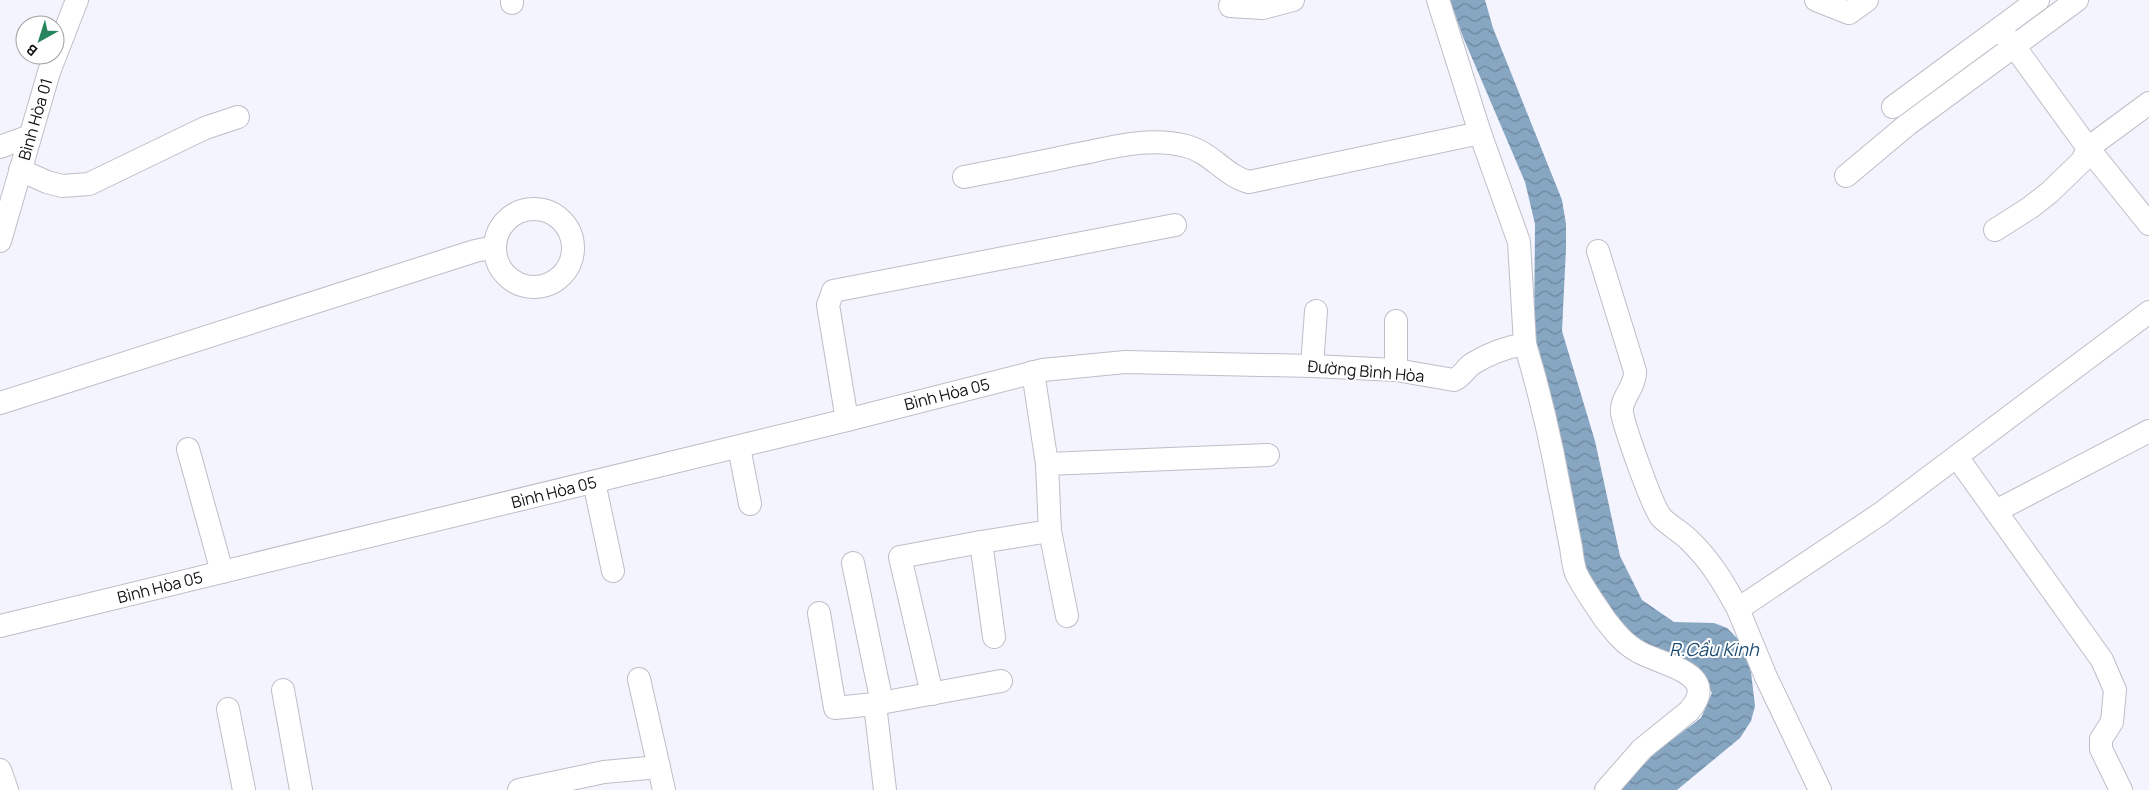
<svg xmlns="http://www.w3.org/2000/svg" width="2149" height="790" viewBox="0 0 2149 790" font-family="Manrope,sans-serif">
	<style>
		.water { fill: url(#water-waves) }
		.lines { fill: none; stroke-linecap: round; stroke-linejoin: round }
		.minor-casing { stroke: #bdbec7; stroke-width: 24 }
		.minor { stroke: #fff; stroke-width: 22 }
		.labels { text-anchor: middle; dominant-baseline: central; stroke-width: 4; stroke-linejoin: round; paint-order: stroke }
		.street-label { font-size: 16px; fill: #121216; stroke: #fff }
		.water-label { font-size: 18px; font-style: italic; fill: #1c4b72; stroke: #fff }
	</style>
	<defs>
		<pattern id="water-waves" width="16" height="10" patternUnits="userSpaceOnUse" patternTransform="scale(1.25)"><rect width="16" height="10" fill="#87a6c2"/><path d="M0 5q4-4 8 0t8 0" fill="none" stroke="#6d869d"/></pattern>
	</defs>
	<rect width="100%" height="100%" fill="#f4f4fe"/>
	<!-- water -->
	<path class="water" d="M1450 0H1485L1493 28 1562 200 1566 224V249L1562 331 1595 441 1620 556 1642 600 1674 622 1714 623 1727 628 1740 641 1751 672 1755 706 1751 721 1740 738 1677 790H1618L1657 751 1701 718 1712 693 1699 668 1679 657 1636 641 1620 623 1582 569 1534 340 1535 224 1525 182 1463 37Z"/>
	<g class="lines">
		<defs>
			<g id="minor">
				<path d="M512 0V3"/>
				<path d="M1816 0 1849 13 1867 0"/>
				<path d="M1230 6 1263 8 1293 0"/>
				<path d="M1999 29 2014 46 2088 148 2149 224"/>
				<path d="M1893 107 2038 0"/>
				<path d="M0 147 30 136"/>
				<path d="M20 170 47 182 62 186 89 184 205 128 238 117"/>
				<path d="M1846 176 1907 125 2077 0"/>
				<path d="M964 177C1000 170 1037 163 1073 155 1111 148 1148 136 1186 146 1211 152 1225 176 1249 182L1480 133"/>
				<circle cx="534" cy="248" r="39"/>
				<path d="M1995 230 2031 207 2050 192 2082 161 2088 148 2149 103"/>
				<path d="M0 241 49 72 77 0"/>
				<path d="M1598 251 1635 371C1636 387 1620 398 1622 413 1625 429 1652 506 1661 517 1669 526 1682 532 1690 541 1711 561 1725 585 1738 609L1880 514 2149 312"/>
				<path d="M1525 344C1540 393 1551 441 1560 491 1564 510 1567 528 1571 547 1572 555 1573 565 1576 573 1583 588 1595 604 1604 618 1614 631 1624 644 1639 652 1662 665 1722 673 1689 711L1642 749 1606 790"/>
				<path d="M1312 366 1316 311"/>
				<path d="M1396 370V321"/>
				<path d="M1033 372 1047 464 1050 531 1067 616"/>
				<path d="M0 403 475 251 495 247"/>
				<path d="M847 420 828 305 833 291 1175 225"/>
				<path d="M739 447 750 504"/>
				<path d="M188 449 222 572"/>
				<path d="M1957 457 2102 660 2115 690 2112 722 2101 739V749L2121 790"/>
				<path d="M1047 464 1268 455"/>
				<path d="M594 482 613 571"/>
				<path d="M1996 511 2149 431"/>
				<path d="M981 542 994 637"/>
				<path d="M853 563 882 703"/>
				<path d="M1738 609 1766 677 1820 790"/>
				<path d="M819 613 835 708 875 704"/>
				<path d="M0 626 847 420 1043 370 1125 362 1312 366 1396 370 1454 380C1462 377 1465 369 1472 364 1488 354 1506 347 1525 344L1519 242 1480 133 1438 0"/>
				<path d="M639 679 664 790"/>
				<path d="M283 690 301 790"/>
				<path d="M932 694 900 557 981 542 1050 531"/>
				<path d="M228 709 244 790"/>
				<path d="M0 770 7 790"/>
				<path d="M519 790 604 772 659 767"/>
				<path d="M885 790 875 704 1001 681"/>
			</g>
		</defs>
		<!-- minor casing -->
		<use href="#minor" class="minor-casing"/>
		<!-- minor -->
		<use href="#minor" class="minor"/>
	</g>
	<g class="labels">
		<!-- street labels -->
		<g class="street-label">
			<text transform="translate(35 119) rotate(-74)">Bình Hòa 01</text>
			<text transform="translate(1366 371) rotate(5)">Đường Bình Hòa</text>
			<text transform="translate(947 394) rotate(-14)">Bình Hòa 05</text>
			<text transform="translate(554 492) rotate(-14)">Bình Hòa 05</text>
			<text transform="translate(160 587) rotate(-14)">Bình Hòa 05</text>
		</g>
		<!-- water labels -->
		<g class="water-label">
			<text x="1714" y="649">R.Cầu Kinh</text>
		</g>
	</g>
	<!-- north arrow -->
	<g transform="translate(40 40) rotate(219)"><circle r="24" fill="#ffffff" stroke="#a0a0a2"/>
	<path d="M0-4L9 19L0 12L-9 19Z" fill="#26855c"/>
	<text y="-8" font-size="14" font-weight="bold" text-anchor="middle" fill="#121216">B</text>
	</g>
</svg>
